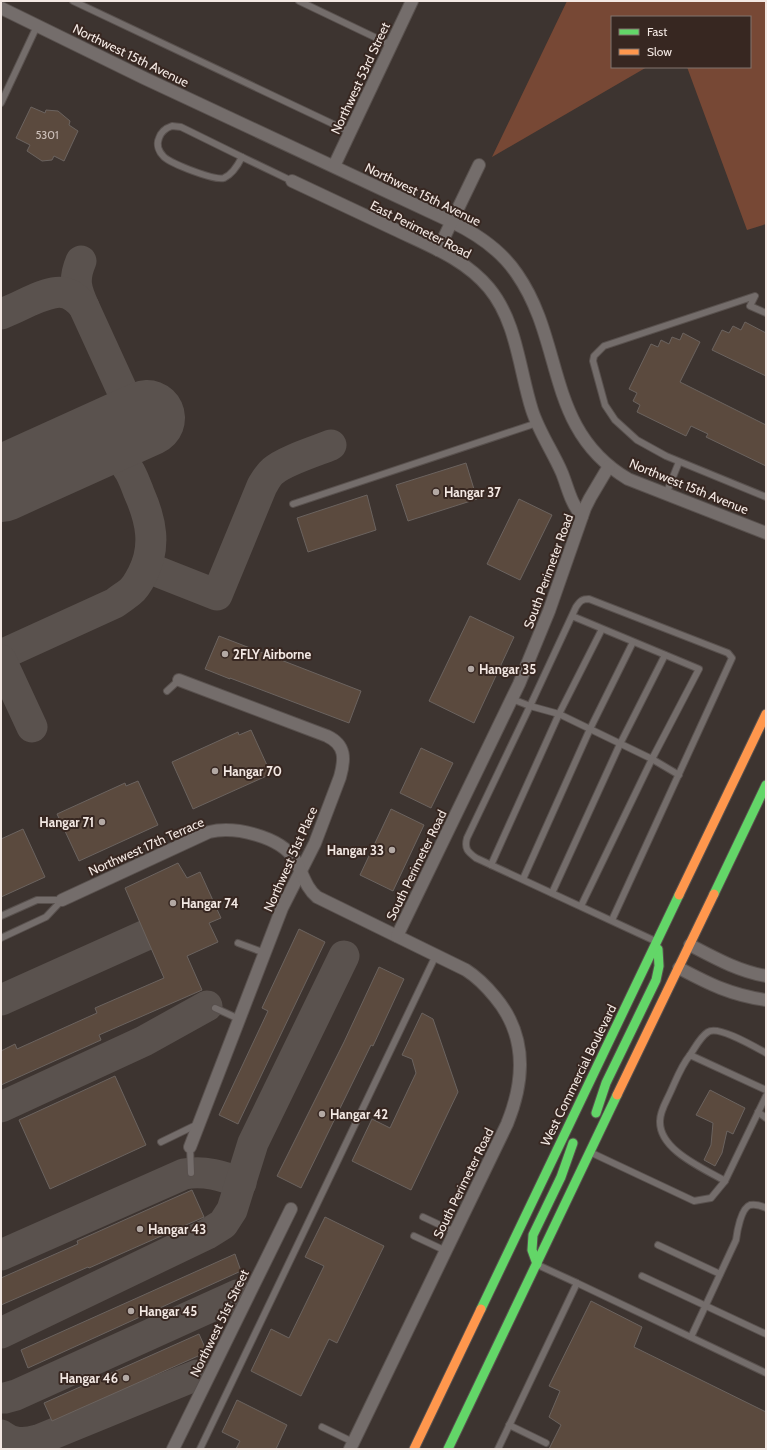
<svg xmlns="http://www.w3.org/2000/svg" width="767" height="1450" font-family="Cabin,sans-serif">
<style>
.green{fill:#774835}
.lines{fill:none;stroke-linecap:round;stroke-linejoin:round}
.taxiway{stroke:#5a524e;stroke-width:31}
.runway{stroke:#5a524e;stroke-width:76}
.building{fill:#5b4a3e;stroke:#6b635f}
.lane-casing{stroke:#59514e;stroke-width:8}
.street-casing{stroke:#59514e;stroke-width:14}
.fast-casing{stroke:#59514e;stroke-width:11}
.slow-casing{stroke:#59514e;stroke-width:11}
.lane{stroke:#746d6b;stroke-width:6}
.street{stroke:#746d6b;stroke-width:12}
.fast{stroke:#63d668;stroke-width:9}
.slow{stroke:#ff974d;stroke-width:9}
.poi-dot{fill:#b3a9a4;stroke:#372721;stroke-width:1.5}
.labels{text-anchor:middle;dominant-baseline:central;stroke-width:4;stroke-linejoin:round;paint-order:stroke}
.number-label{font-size:11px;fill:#cdc0ba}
.street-label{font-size:13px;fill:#f3e8e3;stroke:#372721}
.poi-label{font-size:13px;font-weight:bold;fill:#f3e8e3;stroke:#372721;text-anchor:start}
</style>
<rect width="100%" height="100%" fill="#3d3430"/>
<path class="green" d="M567 1H766V224L747 230 687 67H750V17H612V67H647L492 157Z"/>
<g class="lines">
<g class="taxiway">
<path d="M81 261C73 280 76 289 84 307"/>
<path d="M1 314C11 310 20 306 30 301 52 292 67 285 84 307L137 423"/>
<path d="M146 567 217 595 262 486C265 481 268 475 273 471 284 461 316 451 331 445"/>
<path d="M1 655 115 603C120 599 125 596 130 592 135 588 139 581 142 575 157 547 151 520 139 493 134 480 129 465 117 457 106 449 88 451 75 450"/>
<path d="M1 660 32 727"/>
<path d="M1 1000 146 935"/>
<path d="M1 1107 144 1041 207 1006"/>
<path d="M1 1255 184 1174C204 1170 223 1176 241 1183"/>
<path d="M1 1333 207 1234 223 1224 232 1210 253 1143 344 956"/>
<path d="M1 1398H5L16 1395 237 1295"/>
<path d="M1 1435C12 1444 24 1444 38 1440L197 1375"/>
</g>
<path class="runway" d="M1 484 147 418"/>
</g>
<g class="building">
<path d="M31 107 45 113 46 110 58 111 70 121 69 125 78 131 64 161 54 156 52 160 42 161 27 151 30 145 16 138Z"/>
<path d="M745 322 766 333V376L712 350 722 330 729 333 733 326 741 330Z"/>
<path d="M683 333 700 342 680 382 766 425V466L706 437 708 434 691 426 686 436 637 412 640 405 633 401 637 393 629 389 651 344 658 347 661 340 669 344 672 337 680 340Z"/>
<path d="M466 463 477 499 408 521 396 485Z"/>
<path d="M367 495 376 530 308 552 297 518Z"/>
<path d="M519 499 552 515 520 580 487 564Z"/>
<path d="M470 616 514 637 474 723 429 701Z"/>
<path d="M219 636 361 691 349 723 230 678V679L205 669Z"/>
<path d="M251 730 271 774 193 809 172 762 238 732 239 735Z"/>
<path d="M421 748 453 763 431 808 400 793Z"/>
<path d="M138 781 158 825 79 861 57 814 125 783 126 786Z"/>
<path d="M391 809 424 825 393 891 360 875Z"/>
<path d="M23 829 45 877 1 897V839Z"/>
<path d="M178 863 187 878 200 872 221 918 209 923 218 942 187 956 202 990 99 1035 101 1040 1 1085V1051L15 1044 17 1049 97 1013 95 1008 164 978 125 888Z"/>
<path d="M299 929 325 942 238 1124 219 1115 268 1011 262 1008Z"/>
<path d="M379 967 404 979 373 1046 371 1045 301 1188 277 1176 344 1042Z"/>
<path d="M422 1013 433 1019 458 1092 411 1190 352 1161 372 1119 390 1128 416 1073 412 1059 402 1055Z"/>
<path d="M115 1076 146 1145 50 1189 19 1120Z"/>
<path d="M710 1090 745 1108 733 1134 727 1131 722 1153 715 1166 704 1160 711 1145 713 1123 696 1115Z"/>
<path d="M192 1190 204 1217 89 1268 88 1267 1 1305V1278L78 1244 77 1241Z"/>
<path d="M325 1217 384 1246 337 1343 329 1339 301 1396 251 1371 271 1329 289 1338 324 1266 305 1257Z"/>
<path d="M235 1254 241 1271 28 1368 21 1350Z"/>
<path d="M591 1301 642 1327 634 1347 766 1412V1449H549L561 1425 549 1417 560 1391 549 1386Z"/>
<path d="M199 1334 207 1352 52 1421 44 1403Z"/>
<path d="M237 1400 287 1425 276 1449H236L240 1441 222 1432Z"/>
</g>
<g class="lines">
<defs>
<g id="lane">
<path d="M73 1 350 132"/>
<path d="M299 1 391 45"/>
<path d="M1 103 37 26"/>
<path d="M172 126 181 127 242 157C238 165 233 174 224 178 215 181 172 164 164 157 159 152 156 145 159 138 161 132 166 128 172 126Z"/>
<path d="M242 157 292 181"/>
<path d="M766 313 750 306 755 296 604 346 594 356 593 361 605 405 615 420 637 440 666 456 766 497"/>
<path d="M666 494 679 462"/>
<path d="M293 504 537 423"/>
<path d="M572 616 699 669 652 759 559 714 530 706 576 607C580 601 582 599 589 599L728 653 732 658 612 920"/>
<path d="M167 691 179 680"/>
<path d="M512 699 530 706 467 838C464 849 468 852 476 858L653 940"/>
<path d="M491 865 559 714 602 629"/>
<path d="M523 879 590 729 633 642"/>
<path d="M552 893 620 744 665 655"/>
<path d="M581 906 652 759 679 775"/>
<path d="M1 916 37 900H62L46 917 1 938"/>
<path d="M238 943 265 953"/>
<path d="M215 1008 239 1019"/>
<path d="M690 1055C695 1048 700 1037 708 1032 718 1025 755 1047 766 1053"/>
<path d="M758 1112 766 1118"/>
<path d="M161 1142 198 1124"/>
<path d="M190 1147 191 1173"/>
<path d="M594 1154 694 1201 711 1198 725 1181 766 1096"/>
<path d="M725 1181C703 1168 659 1150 660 1121 660 1111 666 1102 670 1093 676 1080 681 1066 690 1055L766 1090"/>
<path d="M423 1217 455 1232"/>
<path d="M414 1236 446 1251"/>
<path d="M658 1245 720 1274"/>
<path d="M642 1276 766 1334"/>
<path d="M577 1283 766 1373"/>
<path d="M691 1337 736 1240C737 1232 741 1208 750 1205 755 1204 762 1206 766 1208"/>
<path d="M509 1425 546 1443"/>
<path d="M322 1427 353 1442"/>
<path d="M200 1449 436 955"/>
<path d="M498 1449 577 1283 540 1266"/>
</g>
<g id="street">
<path d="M1 8 144 78 452 222C477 234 501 250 517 274 565 343 545 430 628 479L766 533"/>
<path d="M334 166 412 1"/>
<path d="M292 181C326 197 360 213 394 229 427 245 464 258 489 288 517 322 519 369 532 410 539 432 553 452 562 473 568 488 571 504 582 516"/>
<path d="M438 250 479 165"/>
<path d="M179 680 327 736C346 745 345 759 340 777L315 843 282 908 190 1147"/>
<path d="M62 900 209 832C234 826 280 836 295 860 303 873 305 887 317 897L466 970C477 977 486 986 495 997 527 1035 525 1080 507 1124L350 1449"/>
<path d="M397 936 519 684 549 611 585 508 590 498 609 466"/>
<path d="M690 945C715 958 738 971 766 976"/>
<path d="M679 968C709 984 731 995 766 1000"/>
<path d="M173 1449 291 1209"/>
</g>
<g id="fast">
<path d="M714 894 766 785"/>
<path d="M596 1113 606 1083 656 980 659 966 658 949"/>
<path d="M537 1264 532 1250 533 1235 561 1177 573 1143"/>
<path d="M481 1309 679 895"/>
<path d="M448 1449 617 1095"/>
</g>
<g id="slow">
<path d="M679 895 766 714"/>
<path d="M617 1095 714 894"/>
<path d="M414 1449 481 1309"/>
</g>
</defs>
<use href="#lane" class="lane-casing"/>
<use href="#street" class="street-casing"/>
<use href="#fast" class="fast-casing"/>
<use href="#slow" class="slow-casing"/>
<use href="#lane" class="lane"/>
<use href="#street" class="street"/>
<use href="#fast" class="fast"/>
<use href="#slow" class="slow"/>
</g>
<g class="poi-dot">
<circle cx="436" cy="492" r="4"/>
<circle cx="225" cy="654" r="4"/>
<circle cx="471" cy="669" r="4"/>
<circle cx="215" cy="771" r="4"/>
<circle cx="102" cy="822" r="4"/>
<circle cx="392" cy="850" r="4"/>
<circle cx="173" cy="903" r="4"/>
<circle cx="322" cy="1114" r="4"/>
<circle cx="140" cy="1229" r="4"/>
<circle cx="131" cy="1311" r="4"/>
<circle cx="126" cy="1378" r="4"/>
</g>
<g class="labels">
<g class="number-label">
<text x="47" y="135">5301</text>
</g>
<g class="street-label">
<text transform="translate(131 55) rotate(26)">Northwest 15th Avenue</text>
<text transform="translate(360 78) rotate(-65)">Northwest 53rd Street</text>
<text transform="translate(423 194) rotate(26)">Northwest 15th Avenue</text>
<text transform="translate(421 229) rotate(27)">East Perimeter Road</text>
<text transform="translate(689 486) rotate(22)">Northwest 15th Avenue</text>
<text transform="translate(548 571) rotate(-70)">South Perimeter Road</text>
<text transform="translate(146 846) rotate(-24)">Northwest 17th Terrace</text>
<text transform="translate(290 859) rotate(-66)">Northwest 51st Place</text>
<text transform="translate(416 865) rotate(-64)">South Perimeter Road</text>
<text transform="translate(578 1075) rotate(-64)">West Commercial Boulevard</text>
<text transform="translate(463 1183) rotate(-64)">South Perimeter Road</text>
<text transform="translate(219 1323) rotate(-64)">Northwest 51st Street</text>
</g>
<g class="poi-label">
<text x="444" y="492">Hangar 37</text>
<text x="233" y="654">2FLY Airborne</text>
<text x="479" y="669">Hangar 35</text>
<text x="223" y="771">Hangar 70</text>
<text x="94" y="822" text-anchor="end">Hangar 71</text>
<text x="384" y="850" text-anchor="end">Hangar 33</text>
<text x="181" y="903">Hangar 74</text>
<text x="330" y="1114">Hangar 42</text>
<text x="148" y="1229">Hangar 43</text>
<text x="139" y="1311">Hangar 45</text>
<text x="118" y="1378" text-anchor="end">Hangar 46</text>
</g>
</g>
<rect width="767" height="1450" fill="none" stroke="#f3e8e3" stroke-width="4"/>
<rect x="611" y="16" width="140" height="52" fill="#372721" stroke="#82746f"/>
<rect x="619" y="29" width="20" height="6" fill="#63d668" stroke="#82746f"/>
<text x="647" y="36" font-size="12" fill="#f3e8e3">Fast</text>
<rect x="619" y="49" width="20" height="6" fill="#ff974d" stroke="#82746f"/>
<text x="647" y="56" font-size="12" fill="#f3e8e3">Slow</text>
</svg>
